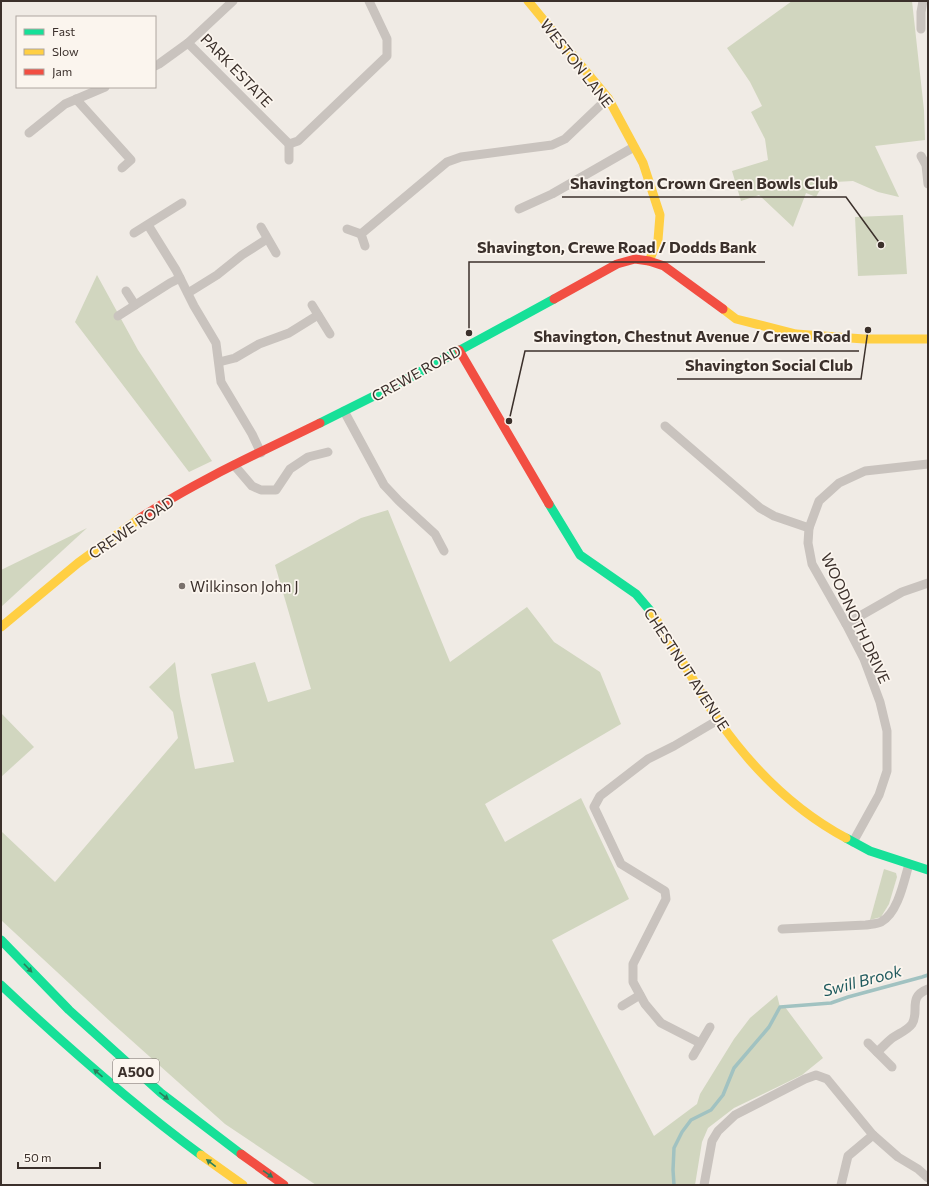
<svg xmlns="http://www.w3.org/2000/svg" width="929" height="1186" font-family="Commissioner,sans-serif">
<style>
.green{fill:#d1d6bf}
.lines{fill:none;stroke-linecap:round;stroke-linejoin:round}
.stream{stroke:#a1c2c1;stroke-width:3.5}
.street{stroke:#c9c3be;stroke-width:9}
.fast{stroke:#16e098;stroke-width:9}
.slow{stroke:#ffcf43;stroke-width:9}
.jam{stroke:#f24e42;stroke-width:9}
.oneway{fill:#2a7f5c}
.poi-dot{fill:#7a716c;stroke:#fbf5ee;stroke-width:1.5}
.labels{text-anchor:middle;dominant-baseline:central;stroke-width:3.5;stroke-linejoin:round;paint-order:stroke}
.shield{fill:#fbf5ee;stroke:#756b66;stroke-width:1}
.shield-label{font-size:14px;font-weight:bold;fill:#3b302b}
.street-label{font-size:15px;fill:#3b302b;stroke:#fbf5ee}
.poi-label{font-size:15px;fill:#3b302b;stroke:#fbf5ee;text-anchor:start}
.water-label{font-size:16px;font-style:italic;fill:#1f5a5e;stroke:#fbf5ee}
.leader{fill:none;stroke:#3b302b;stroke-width:1.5}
.callout-dot{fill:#3b302b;stroke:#fbf5ee;stroke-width:1.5}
.callout-label{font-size:16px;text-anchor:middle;font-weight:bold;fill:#3b302b;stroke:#fbf5ee;stroke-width:3.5;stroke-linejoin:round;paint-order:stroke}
</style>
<rect width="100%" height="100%" fill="#f0ebe5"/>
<g class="green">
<path d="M792 1H912L924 110 925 140 875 146 899 197 878 192 853 181 835 182 821 188 816 197 806 193 793 227 759 195 741 201 732 171 768 160 765 139 751 112 762 106 750 82 727 48Z"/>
<path d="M903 215 907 274 858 276 855 217Z"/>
<path d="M97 275 138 350 212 461 189 472 75 322Z"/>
<path d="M388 510 450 662 527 607 554 642 600 672 621 724 485 804 505 842 581 798 629 899 552 940 654 1136 697 1104 700 1094 734 1039 750 1018 777 995 780 1007H785L823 1058 802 1075 734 1108 708 1128 702 1142 695 1185H316L225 1124 112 1023 1 920V831L55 882 178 738 173 712 149 687 175 662 180 696 195 769 234 762 211 674 255 662 268 702 311 689 275 565 361 518Z"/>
<path d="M87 528 1 607V570Z"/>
<path d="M1 713 34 747 1 777Z"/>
<path d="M884 869 896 873 897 877 889 904 881 917 870 920Z"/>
</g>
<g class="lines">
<path class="stream" d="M674 1185 673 1170 674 1148 682 1132 691 1120 711 1110 723 1095 734 1068 769 1027 780 1007 831 1003 848 997 922 977 928 975"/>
<g class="street">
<path d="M233 1 188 43 289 144V160"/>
<path d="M921 29V12L923 1"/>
<path d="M155 66 159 64 188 43"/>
<path d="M76 99 131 160 122 168"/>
<path d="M29 133 65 104 105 87"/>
<path d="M289 144 298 141 387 56V39L369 1"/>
<path d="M921 156 926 165 928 184"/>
<path d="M519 209 552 194 634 147"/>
<path d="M148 225 176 270 194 306 216 343 221 382 252 434 261 453"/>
<path d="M261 227 276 253"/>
<path d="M347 229 361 234"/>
<path d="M134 233 182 203"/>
<path d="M365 246 361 234 447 162 461 157 552 145 565 139 608 98"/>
<path d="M126 291 135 305"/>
<path d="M188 293 217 275 242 255 267 239"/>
<path d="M312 305 330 334"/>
<path d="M118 316 170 283 180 278"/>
<path d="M219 362 235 358 259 344 289 333 318 315"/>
<path d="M344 411 384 485 399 501 435 534 444 551"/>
<path d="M665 426 760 508 774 516 809 528 808 543 812 564 846 624 864 659 880 702 887 731V771L879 795 853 842"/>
<path d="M234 465 252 486 261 490H276L290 469 308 457 328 452"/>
<path d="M809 528 819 501 839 483 865 471 928 464"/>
<path d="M846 624 902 592 928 583"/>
<path d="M782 929 866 925C871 924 877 924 881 922 898 913 904 881 909 864"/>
<path d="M622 1006 640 995"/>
<path d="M700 1043 661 1023 645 1004 633 982V964L666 899 665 891 621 864 594 807 600 796 648 759 674 746 718 720"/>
<path d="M868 1043 892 1067"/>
<path d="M877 1052C882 1048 886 1043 891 1039 897 1034 907 1031 912 1024 920 1011 907 997 928 989"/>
<path d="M693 1056 710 1027"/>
<path d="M704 1185 712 1141 718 1131 735 1115 805 1079 816 1075 827 1079 873 1135 898 1157 918 1169 928 1178"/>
<path d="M841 1185 848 1156 873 1135"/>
</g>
<g class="fast">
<path d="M320 423 394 386 554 299"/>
<path d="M549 504 580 555 636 594 653 614"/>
<path d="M846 838 870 851 928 870"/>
<path d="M1 940 69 1010 161 1093 241 1154"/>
<path d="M1 985C65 1045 130 1103 201 1155"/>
</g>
<g class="slow">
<path d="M528 1 608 98 643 163 660 215 658 240 649 261"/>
<path d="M723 309 736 319 796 334 864 339H928"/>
<path d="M653 614C667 637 682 661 696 684 703 696 710 709 719 721 752 768 794 810 846 838"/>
<path d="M1 627 78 563 140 518"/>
<path d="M201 1155 243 1185"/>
</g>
<g class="jam">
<path d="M554 299 617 264 635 259 649 261 664 266 723 309"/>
<path d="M459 350 549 504"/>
<path d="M140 518C196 481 259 453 320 423"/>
<path d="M241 1154 284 1185"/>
</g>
</g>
<defs><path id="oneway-solid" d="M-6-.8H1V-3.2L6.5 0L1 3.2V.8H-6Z"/></defs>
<g class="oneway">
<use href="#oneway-solid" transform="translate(28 968) rotate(46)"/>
<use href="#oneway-solid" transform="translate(98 1073) rotate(-139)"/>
<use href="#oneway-solid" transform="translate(164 1096) rotate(38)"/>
<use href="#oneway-solid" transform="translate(211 1163) rotate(-143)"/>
<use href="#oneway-solid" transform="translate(268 1174) rotate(35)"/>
</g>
<circle class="poi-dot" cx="182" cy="586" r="4"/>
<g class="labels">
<rect class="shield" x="113" y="1059" width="46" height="24" rx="3"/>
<g class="shield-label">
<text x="136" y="1071">A500</text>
</g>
<g class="street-label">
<text transform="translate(577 63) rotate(52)">WESTON LANE</text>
<text transform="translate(237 70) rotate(46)">PARK ESTATE</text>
<text transform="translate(416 373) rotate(-29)">CREWE ROAD</text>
<text transform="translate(131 527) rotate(-34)">CREWE ROAD</text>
<text transform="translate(856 618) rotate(65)">WOODNOTH DRIVE</text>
<text transform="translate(687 669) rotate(57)">CHESTNUT AVENUE</text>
</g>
<g class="poi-label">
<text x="190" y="586">Wilkinson John J</text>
</g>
<g class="water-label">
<text transform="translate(862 980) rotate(-15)">Swill Brook</text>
</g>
</g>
<path class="leader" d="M881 245L846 197H562M469 333L469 262H765M509 421L525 351H859M868 330L861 379H677"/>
<g class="callout-dot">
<circle cx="881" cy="245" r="4"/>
<circle cx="469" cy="333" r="4"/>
<circle cx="509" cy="421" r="4"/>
<circle cx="868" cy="330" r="4"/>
</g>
<g class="callout-label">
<text x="704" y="189">Shavington Crown Green Bowls Club</text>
<text x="617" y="253">Shavington, Crewe Road / Dodds Bank</text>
<text x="692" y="342">Shavington, Chestnut Avenue / Crewe Road</text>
<text x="769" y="371">Shavington Social Club</text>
</g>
<rect width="929" height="1186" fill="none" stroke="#3b302b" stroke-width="4"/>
<rect x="16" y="16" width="140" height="72" fill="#fbf5ee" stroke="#aea6a0"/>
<rect x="24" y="29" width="20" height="6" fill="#16e098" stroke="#aea6a0"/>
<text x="52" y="36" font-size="12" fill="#3b302b">Fast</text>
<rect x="24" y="49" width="20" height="6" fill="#ffcf43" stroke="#aea6a0"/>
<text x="52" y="56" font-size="12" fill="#3b302b">Slow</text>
<rect x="24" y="69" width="20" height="6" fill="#f24e42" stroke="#aea6a0"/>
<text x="52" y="76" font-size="12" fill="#3b302b">Jam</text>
<path d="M18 1162v6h82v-6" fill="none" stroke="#3b302b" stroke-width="2"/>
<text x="24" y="1162" font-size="12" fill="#3b302b" stroke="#fbf5ee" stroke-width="3" paint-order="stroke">50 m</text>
</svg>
